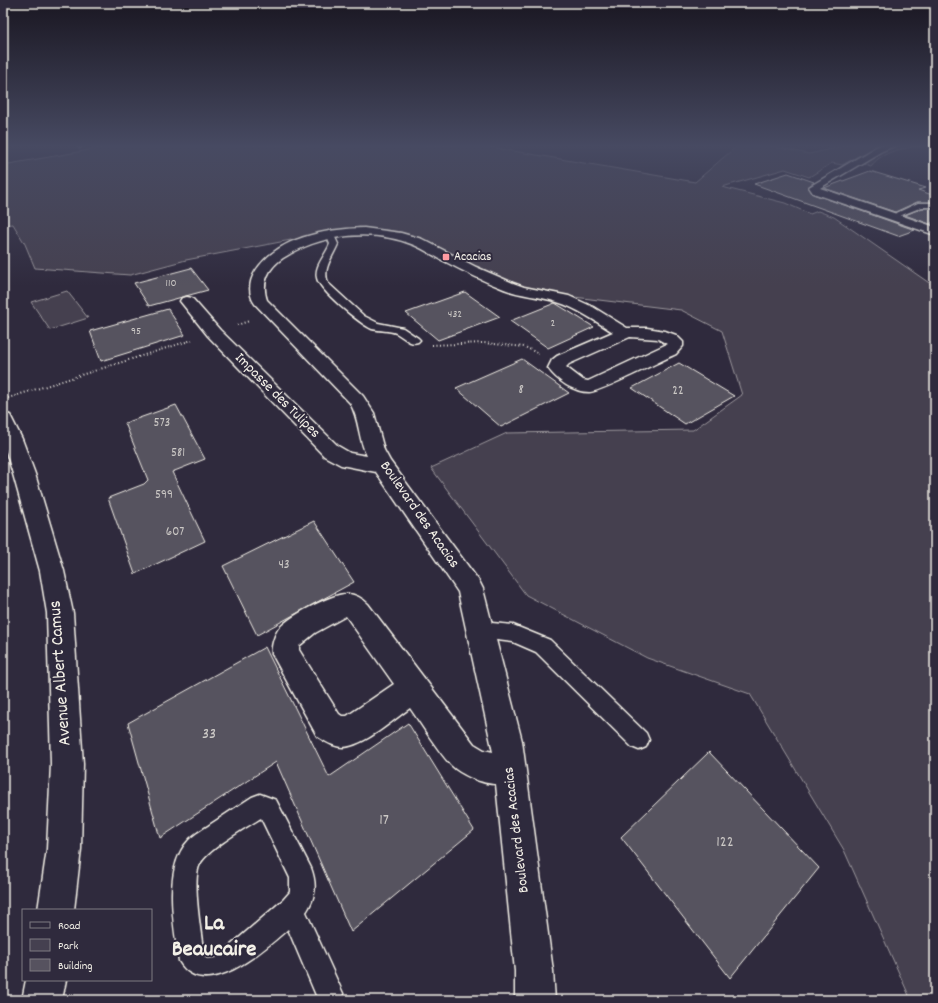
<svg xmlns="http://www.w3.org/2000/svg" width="938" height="1003" font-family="Dekko,sans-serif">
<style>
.green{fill:#454050;stroke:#9c989c}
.building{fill:#56525f;stroke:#f4f1e8}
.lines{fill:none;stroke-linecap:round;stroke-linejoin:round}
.service-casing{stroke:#f4f1e8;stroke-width:3}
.minor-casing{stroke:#f4f1e8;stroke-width:3}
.tertiary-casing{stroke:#f4f1e8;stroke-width:3}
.path{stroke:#f4f1e8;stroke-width:2;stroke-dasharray:1 2.5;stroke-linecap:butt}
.service{fill:#2f2a3d;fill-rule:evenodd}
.minor{fill:#2f2a3d;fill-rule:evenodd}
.tertiary{fill:#2f2a3d;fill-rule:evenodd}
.poi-dot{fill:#ff9aa2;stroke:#2f2a3d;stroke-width:1.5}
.labels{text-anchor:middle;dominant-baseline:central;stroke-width:4;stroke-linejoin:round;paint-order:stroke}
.far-number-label{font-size:11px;fill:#ccc9c6}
.far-poi-label{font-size:13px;fill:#f4f1e8;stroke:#2f2a3d;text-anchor:start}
.number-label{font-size:13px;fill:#ccc9c6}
.street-label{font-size:15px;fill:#f4f1e8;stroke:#2f2a3d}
.near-number-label{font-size:16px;fill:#ccc9c6}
.near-street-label{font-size:18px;fill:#f4f1e8;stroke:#2f2a3d}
.near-district-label{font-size:23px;font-weight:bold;fill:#f4f1e8;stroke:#2f2a3d}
</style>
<rect width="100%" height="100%" fill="#2f2a3d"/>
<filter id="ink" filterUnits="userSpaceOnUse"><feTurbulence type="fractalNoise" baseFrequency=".025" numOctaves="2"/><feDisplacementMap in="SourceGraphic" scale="8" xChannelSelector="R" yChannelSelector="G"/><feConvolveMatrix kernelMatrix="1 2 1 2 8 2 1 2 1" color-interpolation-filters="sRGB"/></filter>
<g filter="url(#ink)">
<g class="green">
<path d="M118 145H478L695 182 738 145H766L809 154 849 145H879L869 150 842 165 832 163 809 177 785 169 722 187 785 203 810 214 818 211 834 217 935 287V1000H911L844 850 750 694 647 658 526 595 431 468 507 433 693 430 742 395 722 331 681 310 533 292 468 271 431 243 400 232 359 227 186 260 130 275 35 268 25 244 13 224 3 225V165Z"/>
<path d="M904 145H933C912 147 885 148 871 166L863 163 883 151Z"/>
<path d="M67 291 88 318 50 330 31 302Z"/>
</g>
<g class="building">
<path d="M870 171 926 188 918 190 935 196V202H917L895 212 824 188Z"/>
<path d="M788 173 814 182 808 187 813 194 915 230 898 236 754 184Z"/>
<path d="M922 208H935V221L930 224 905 215Z"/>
<path d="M191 268 208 290 149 306 134 283Z"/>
<path d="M465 292 500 317 438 340 406 313Z"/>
<path d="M555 303 594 327 548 348 510 321Z"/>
<path d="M168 309 185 335 101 361 90 331Z"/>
<path d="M522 359 569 393 501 427 456 388Z"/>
<path d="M679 363 734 396 685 424 632 388Z"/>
<path d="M176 405 205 459 172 472 205 541 135 574 108 498 144 484 148 480 125 423Z"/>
<path d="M314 521 354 582 257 635 223 566Z"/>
<path d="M265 647 329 777 408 723 474 830 351 932 276 762 160 838 128 723Z"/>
<path d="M709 752 819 868 730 978 621 837Z"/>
</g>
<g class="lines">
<defs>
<g id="service">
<path d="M83 145 80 148 77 146V145Z"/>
<path d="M918 203H935V207H922L892 219 888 217Z"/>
<path d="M330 232 333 233 338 244C333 257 322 268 328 283L364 316 378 323 403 328 418 338 420 340 418 342C409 345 404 337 396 333 389 330 380 331 372 329 360 324 319 290 317 278 314 266 326 255 330 244L326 235Z"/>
<path d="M481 622 513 625 550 640 646 733 649 740 646 747 639 750 632 747 536 652 513 642 481 638 475 636 472 630 475 624Z"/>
<path d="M260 794 276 800 311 868C317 884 316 897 306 912L346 1000H318L288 929C262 952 204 1003 179 961 174 926 162 868 189 840 195 834 204 829 211 824 225 815 238 806 252 797ZM261 818 290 878V892L283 900 216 958 207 959 204 956C202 938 191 879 200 864 208 849 245 828 261 818Z"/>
</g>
<g id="minor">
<path d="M881 145H896L882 151 820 188 935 227V235L813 193 809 187 876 147Z"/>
<path d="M364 228 401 233 422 239 476 267 513 283 524 287 569 296 593 307 627 328H647L665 331 676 335 683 342V346L676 354C662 360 599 393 589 392 574 392 557 381 548 368L552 360 557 356 613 332C595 321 577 308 557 302 540 296 521 296 504 289 483 281 463 271 444 261 434 256 424 249 414 245 372 228 321 234 283 258 268 268 261 283 267 300L363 396 374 413 384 450 390 461 479 581 483 589 522 741 553 971 555 1000H515V971L496 784C483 784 461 775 451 765 437 750 422 725 410 708 393 720 364 746 343 747 334 747 324 741 317 736L272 654C271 646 274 637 278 630 286 618 331 594 346 594 354 593 363 599 368 604L474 744 484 750 493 752 458 592 376 472 341 465 324 456 208 336 180 301 182 298 187 297 192 298 220 330 338 446 350 453 367 456C358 439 360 420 350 403L255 304C248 294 249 282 255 272 277 237 326 229 364 228ZM630 337 658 339 667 344 588 381 583 380 566 367 569 364ZM346 616 394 684 347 716H342L339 714 299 650V646L315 633Z"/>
</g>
<g id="tertiary">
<path d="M3 413 10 415 22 439 35 474 64 571 73 613 83 764 81 849 74 910H38L47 849 51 764 47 613 40 571 13 474 3 442Z"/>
<path d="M26 980H66L62 1000H22Z"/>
</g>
</defs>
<use href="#service" class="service-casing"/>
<use href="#minor" class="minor-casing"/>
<use href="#tertiary" class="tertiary-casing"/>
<g class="path">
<path d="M237 325 249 321"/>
<path d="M432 345 484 343 525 347 539 354"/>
<path d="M8 398 192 340"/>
</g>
<use href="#service" class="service"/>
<use href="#minor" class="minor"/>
<use href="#tertiary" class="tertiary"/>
</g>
</g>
<linearGradient id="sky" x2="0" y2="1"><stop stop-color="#1a1722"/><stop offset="0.51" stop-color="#474a62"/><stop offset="1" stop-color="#474a62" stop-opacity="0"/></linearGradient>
<rect width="938" height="286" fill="url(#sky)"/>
<rect class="poi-dot" x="442" y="253" width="8" height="8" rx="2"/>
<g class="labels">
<g class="far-number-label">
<text x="171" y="284">110</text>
<text x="455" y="315">432</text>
<text x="553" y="324">2</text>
<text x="136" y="332">95</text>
</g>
<g class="far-poi-label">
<text x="454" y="257">Acacias</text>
</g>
<g class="number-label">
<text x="521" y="390">8</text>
<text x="678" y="391">22</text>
<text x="162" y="423">573</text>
<text x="178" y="453">581</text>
<text x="164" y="495">599</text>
<text x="175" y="532">607</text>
<text x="284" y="565">43</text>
</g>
<g class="street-label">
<text transform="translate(277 396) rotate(45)">Impasse des Tulipes</text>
<text transform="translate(419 515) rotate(55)">Boulevard des Acacias</text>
<text transform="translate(517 830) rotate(-97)">Boulevard des Acacias</text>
</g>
<g class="near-number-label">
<text x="209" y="734">33</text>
<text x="384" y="820">17</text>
<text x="725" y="842">122</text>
</g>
<g class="near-street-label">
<text transform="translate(61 673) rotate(-94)">Avenue Albert Camus</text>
</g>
<g class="near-district-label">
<text x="214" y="924">La<tspan x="214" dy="26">Beaucaire</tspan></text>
</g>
</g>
<rect width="938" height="1003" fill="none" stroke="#2f2a3d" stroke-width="16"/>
<rect x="8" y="8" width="922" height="987" fill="none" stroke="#f4f1e8" stroke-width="1.5" filter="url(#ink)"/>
<rect x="22" y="909" width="130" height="72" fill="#2f2a3d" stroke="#7e7a81"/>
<rect x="30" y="922" width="20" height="6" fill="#2f2a3d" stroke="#7e7a81"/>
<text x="58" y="929" font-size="12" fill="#f4f1e8">Road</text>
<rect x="30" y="939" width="20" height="12" fill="#454050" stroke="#7e7a81"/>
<text x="58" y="949" font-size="12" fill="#f4f1e8">Park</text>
<rect x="30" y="959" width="20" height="12" fill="#56525f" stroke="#7e7a81"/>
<text x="58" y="969" font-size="12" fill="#f4f1e8">Building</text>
</svg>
